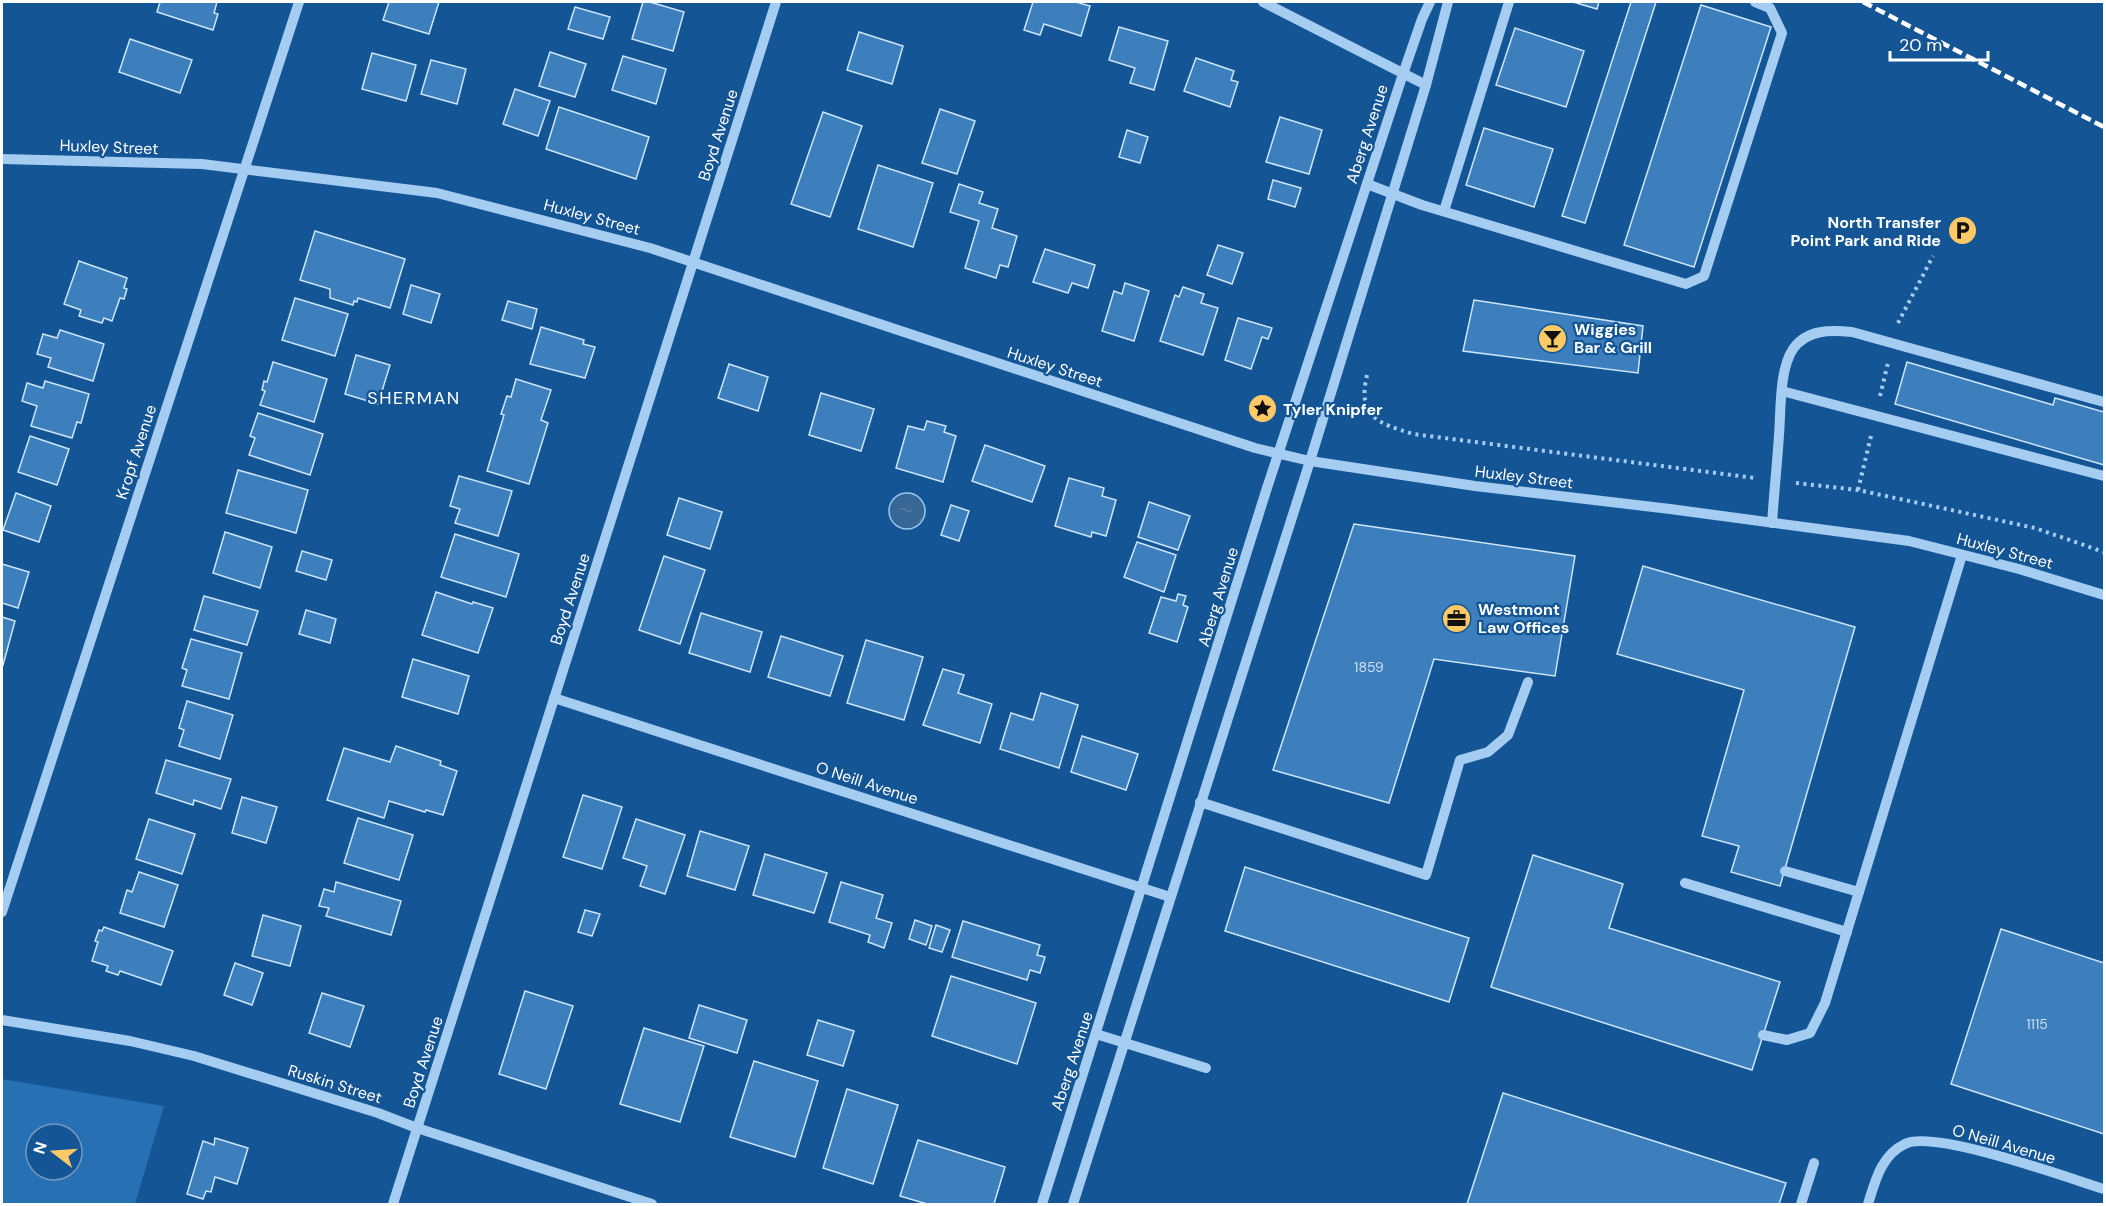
<svg xmlns="http://www.w3.org/2000/svg" width="2106" height="1206" font-family="'DM Sans',sans-serif">
<style>
.pitch{fill:#2770b4;fill-rule:evenodd}
.water{fill:url(#water-ripples);stroke:#97c9f5;stroke-width:1.5}
.building{fill:#3d7fbd;stroke:#cce5fc;stroke-width:1.5}
.lines{fill:none;stroke-linecap:round;stroke-linejoin:round}
.path{stroke:#a5cdf2;stroke-width:4;stroke-dasharray:3 4.5;stroke-linecap:butt}
.minor{stroke:#a5cdf2;stroke-width:10}
.rail{stroke:#fff;stroke-width:4.5;stroke-dasharray:10 4.5;stroke-linecap:butt}
.labels{text-anchor:middle;dominant-baseline:central;stroke-width:4.5;stroke-linejoin:round;paint-order:stroke}
.number-label{font-size:14px;fill:#cedfee}
.street-label{font-size:16px;fill:#fff;stroke:#145595}
.poi-label{font-size:16px;font-weight:bold;fill:#fff;stroke:#145595;text-anchor:start}
.neighbourhood-label{font-size:18px;letter-spacing:1.5px;fill:#fff;stroke:#145595}
</style>
<defs>
<pattern id="water-ripples" width="26" height="14" patternUnits="userSpaceOnUse" patternTransform="scale(1.5)"><rect width="26" height="14" fill="#386795"/><path d="M2 4q2-2 4 0t4 0M15 11q2-2 4 0t4 0" fill="none" stroke="#567ea5"/></pattern>
</defs>
<rect width="100%" height="100%" fill="#145595"/>
<path class="pitch" d="M2 1079 164 1106 135 1204H2ZM36 1134H72V1170H36Z"/>
<circle class="water" cx="907" cy="511" r="18"/>
<g class="building">
<path d="M160 2H217L214 13 218 14 213 30 157 12Z"/>
<path d="M389 2H439L429 34 383 20Z"/>
<path d="M643 2H650L684 12 673 51 632 39Z"/>
<path d="M1033 2H1076L1090 6 1081 36 1044 24 1040 35 1024 30Z"/>
<path d="M1573 2H1599L1597 9Z"/>
<path d="M1631 2H1656L1585 223 1562 216Z"/>
<path d="M1701 5 1771 27 1694 267 1624 245Z"/>
<path d="M575 7 610 17 603 39 568 29Z"/>
<path d="M1119 27 1168 41 1154 90 1130 83 1135 68 1109 60Z"/>
<path d="M1515 28 1584 51 1566 107 1496 85Z"/>
<path d="M859 32 903 46 892 84 847 70Z"/>
<path d="M130 39 192 60 180 93 119 72Z"/>
<path d="M550 52 586 64 575 97 539 86Z"/>
<path d="M372 53 416 65 406 101 362 89Z"/>
<path d="M623 56 666 69 656 104 612 90Z"/>
<path d="M1196 58 1234 71 1231 80 1238 82 1230 107 1184 91Z"/>
<path d="M431 60 466 69 457 104 421 94Z"/>
<path d="M515 89 550 101 538 136 503 124Z"/>
<path d="M559 107 649 137 636 179 546 149Z"/>
<path d="M940 109 975 121 957 174 922 163Z"/>
<path d="M823 112 862 126 830 217 791 204Z"/>
<path d="M1280 117 1322 130 1309 174 1266 162Z"/>
<path d="M1484 128 1553 149 1534 207 1466 185Z"/>
<path d="M1127 130 1148 137 1140 163 1119 157Z"/>
<path d="M878 165 933 183 913 247 858 229Z"/>
<path d="M1273 180 1301 188 1295 207 1268 199Z"/>
<path d="M959 184 983 192 979 203 998 209 992 228 1017 236 1008 267 1000 265 996 278 965 268 979 221 950 212Z"/>
<path d="M315 231 405 259 390 308 358 298 357 302 354 301 353 305 330 298V289L300 280Z"/>
<path d="M1218 245 1243 253 1232 284 1207 275Z"/>
<path d="M1045 249 1095 265 1088 288 1072 283 1068 293 1033 282Z"/>
<path d="M79 261 127 278 124 288 127 289 124 299 120 298 112 321 104 318 102 323 79 316 81 310 64 304Z"/>
<path d="M1125 283 1149 291 1134 341 1102 331 1114 291 1122 294Z"/>
<path d="M411 285 440 294 431 323 403 314Z"/>
<path d="M1183 287 1204 294 1201 303 1218 308 1203 355 1160 341 1175 295 1179 297Z"/>
<path d="M295 298 348 314 335 356 282 340Z"/>
<path d="M1474 300 1643 326 1638 373 1463 351Z"/>
<path d="M508 301 537 309 532 329 502 320Z"/>
<path d="M1238 318 1272 328 1268 339 1262 337 1251 369 1225 360Z"/>
<path d="M541 327 584 340 583 344 595 347 585 378 530 364Z"/>
<path d="M60 330 104 344 93 381 48 367 51 358 37 354 43 334 57 338Z"/>
<path d="M356 355 390 365 378 404 345 394Z"/>
<path d="M273 362 327 379 314 422 260 405 265 391 262 390 264 381 267 382Z"/>
<path d="M1907 362 2053 405 2055 398 2104 412V465L1895 404Z"/>
<path d="M729 364 768 377 758 411 718 398Z"/>
<path d="M516 379 551 390 541 420 548 423 529 484 487 471 504 415 501 414 507 396 511 397Z"/>
<path d="M45 381 89 394 81 423 77 422 72 438 31 426 37 406 22 401 27 383 43 388Z"/>
<path d="M821 393 874 409 861 451 809 435Z"/>
<path d="M258 413 323 434 310 475 249 455 255 438 250 436Z"/>
<path d="M927 421 946 426 944 432 956 436 943 482 896 468 908 426 924 430Z"/>
<path d="M30 436 69 449 57 485 18 472Z"/>
<path d="M985 445 1045 466 1032 502 972 481Z"/>
<path d="M238 470 308 490 296 533 226 513Z"/>
<path d="M459 476 512 491 498 536 455 523 460 509 450 506Z"/>
<path d="M1069 478 1104 488 1102 496 1116 500 1106 536 1092 532 1091 537 1055 526Z"/>
<path d="M16 493 51 506 39 542 3 530Z"/>
<path d="M679 498 722 512 710 549 667 535Z"/>
<path d="M1149 502 1190 516 1178 550 1138 537Z"/>
<path d="M951 505 969 511 959 541 941 535Z"/>
<path d="M1354 524 1575 556 1555 676 1434 659 1389 803 1273 770Z"/>
<path d="M225 532 272 547 260 588 213 573Z"/>
<path d="M455 534 519 554 506 597 441 577Z"/>
<path d="M1137 542 1176 555 1164 592 1124 577Z"/>
<path d="M302 551 332 560 326 580 296 571Z"/>
<path d="M664 556 705 570 680 644 639 630Z"/>
<path d="M2 564 29 572 18 608 2 603Z"/>
<path d="M1643 566 1855 627 1780 886 1731 872 1739 846 1702 836 1744 690 1617 654Z"/>
<path d="M436 592 472 604 473 602 493 608 478 653 422 635Z"/>
<path d="M1178 594 1186 596 1183 605 1188 607 1177 642 1149 633 1161 597 1176 601Z"/>
<path d="M204 596 258 611 247 645 194 630Z"/>
<path d="M306 610 336 619 330 643 299 634Z"/>
<path d="M701 613 762 632 750 672 689 653Z"/>
<path d="M2 617 15 621 3 665 2 664Z"/>
<path d="M781 636 843 656 830 696 768 677Z"/>
<path d="M191 639 242 653 229 699 182 686 187 670 182 668Z"/>
<path d="M866 640 923 657 904 720 847 703Z"/>
<path d="M413 659 469 676 458 714 402 697Z"/>
<path d="M943 669 964 675 958 693 992 704 980 743 923 725Z"/>
<path d="M1041 693 1078 705 1059 768 1000 749 1011 713 1033 720Z"/>
<path d="M187 701 233 715 220 759 179 746 184 730 179 728Z"/>
<path d="M1082 736 1138 754 1126 790 1071 772Z"/>
<path d="M396 746 441 761 440 765 457 771 443 815 426 810 425 812 389 801 384 818 327 800 344 748 390 762Z"/>
<path d="M166 760 231 779 221 809 194 800 193 805 156 793Z"/>
<path d="M583 795 622 807 602 869 563 857Z"/>
<path d="M242 797 277 807 266 843 232 833Z"/>
<path d="M358 818 413 835 399 880 344 863Z"/>
<path d="M149 819 195 834 182 874 136 859Z"/>
<path d="M636 819 685 835 665 894 640 886 647 866 623 858Z"/>
<path d="M700 831 749 846 735 890 687 876Z"/>
<path d="M765 854 827 873 814 913 753 895Z"/>
<path d="M1533 855 1623 884 1609 928 1780 982 1752 1070 1491 987Z"/>
<path d="M1245 867 1469 938 1449 1002 1225 931Z"/>
<path d="M139 872 178 885 164 927 120 913 127 890 132 892Z"/>
<path d="M336 882 401 901 391 935 326 916 329 908 319 906 324 889 334 892Z"/>
<path d="M841 882 883 895 876 918 892 923 884 948 868 942 870 935 829 922Z"/>
<path d="M585 910 600 914 592 936 578 932Z"/>
<path d="M263 915 301 926 290 966 252 956Z"/>
<path d="M915 920 932 926 926 945 909 939Z"/>
<path d="M963 921 1040 945 1037 955 1045 957 1040 973 1030 970 1027 980 952 957Z"/>
<path d="M936 925 950 930 942 952 929 948Z"/>
<path d="M104 927 173 951 161 985 120 971 118 975 106 971 108 966 92 961 98 942 95 941 99 930 102 931Z"/>
<path d="M2001 929 2104 963V1134L1951 1084Z"/>
<path d="M235 963 263 973 252 1005 224 995Z"/>
<path d="M951 976 1036 1003 1017 1064 932 1036Z"/>
<path d="M525 991 573 1006 546 1089 499 1074Z"/>
<path d="M322 993 364 1006 350 1047 309 1033Z"/>
<path d="M699 1005 747 1020 737 1053 689 1038Z"/>
<path d="M818 1020 854 1031 843 1066 807 1055Z"/>
<path d="M644 1028 704 1046 680 1122 620 1104Z"/>
<path d="M754 1061 818 1081 795 1157 730 1137Z"/>
<path d="M847 1089 898 1105 873 1184 823 1168Z"/>
<path d="M1503 1093 1786 1183 1779 1204H1467Z"/>
<path d="M215 1138 248 1148 237 1184 215 1177 211 1192 206 1191 203 1199 187 1194 203 1141 214 1145Z"/>
<path d="M918 1140 1005 1167 994 1204H927L900 1196Z"/>
</g>
<g class="lines">
<g class="path">
<path d="M1898 323 1933 256"/>
<path d="M1367 375C1357 417 1378 423 1413 434L1755 478"/>
<path d="M1880 396 1888 363"/>
<path d="M1796 483 1858 490 2035 528 2104 552"/>
<path d="M1858 490 1871 436"/>
</g>
<g class="minor">
<path d="M1263 2 1426 85"/>
<path d="M2 159 202 164 437 193 650 248 1255 448 1310 461 1475 486 1670 509 1909 541 2019 569 2104 595"/>
<path d="M1367 184 1422 205 1686 284 1704 276 1782 33 1770 8 1755 2"/>
<path d="M1444 211 1509 2"/>
<path d="M1782 391 2104 476"/>
<path d="M1772 523C1774 494 1777 465 1779 435 1781 411 1779 370 1793 349 1807 329 1831 330 1852 332L2104 402"/>
<path d="M554 698 1170 897"/>
<path d="M1200 802 1426 875 1460 760 1488 752 1508 735 1528 682"/>
<path d="M1785 871 1859 892"/>
<path d="M1685 883 1847 932"/>
<path d="M2 912 299 2"/>
<path d="M2 1020 130 1041 194 1056 378 1113 417 1128 652 1204"/>
<path d="M1096 1034 1206 1068"/>
<path d="M1763 1035 1787 1040 1810 1033 1825 1003 1962 555"/>
<path d="M393 1204 776 2"/>
<path d="M1042 1204 1266 491 1403 74 1422 19 1430 2"/>
<path d="M1073 1204 1310 461 1426 85 1448 2"/>
<path d="M1801 1204 1814 1163"/>
<path d="M1868 1204C1875 1182 1881 1155 1905 1144 1934 1129 2068 1178 2104 1189"/>
</g>
<path class="rail" d="M1863 2 2104 127"/>
</g>
<defs>
<symbol id="parking-disc" viewBox="-11 -11 22 22"><circle r="9.5" fill="#ffc966" stroke="#145595"/><path d="M-3.5-5.5H1a3.5 3.5 0 0 1 0 7H-1V5.5H-3.5ZM-1-3.4V-.6H.8a1.4 1.4 0 0 0 0-2.8Z" fill="#111"/></symbol>
<symbol id="bar-disc" viewBox="-11 -11 22 22"><circle r="9.5" fill="#ffc966" stroke="#145595"/><path d="M-6-5H6L.8 .8V4.5H3.5V6h-7V4.5H-.8V.8Z" fill="#111"/></symbol>
<symbol id="sight-disc" viewBox="-11 -11 22 22"><circle r="9.5" fill="#ffc966" stroke="#145595"/><path d="M0-6L1.8-2.2L6-1.7L2.9 1.2L3.7 5.4L0 3.3L-3.7 5.4L-2.9 1.2L-6-1.7L-1.8-2.2Z" fill="#111"/></symbol>
<symbol id="office-disc" viewBox="-11 -11 22 22"><circle r="9.5" fill="#ffc966" stroke="#145595"/><path d="M-6-3h4V-5.5h4V-3h4V5H-6ZM-1-4.5V-3h2v-1.5ZM-6 0V1H6V0Z" fill="#111"/></symbol>
</defs>
<g fill-rule="evenodd">
<use href="#parking-disc" x="1946" y="214" width="33" height="33"/>
<use href="#bar-disc" x="1536" y="322" width="33" height="33"/>
<use href="#sight-disc" x="1246" y="392" width="33" height="33"/>
<use href="#office-disc" x="1440" y="602" width="33" height="33"/>
</g>
<g class="labels">
<g class="number-label">
<text x="1369" y="667">1859</text>
<text x="2037" y="1024">1115</text>
</g>
<g class="street-label">
<text transform="translate(1367 134) rotate(-72)">Aberg Avenue</text>
<text transform="translate(718 135) rotate(-72)">Boyd Avenue</text>
<text transform="translate(109 147) rotate(2)">Huxley Street</text>
<text transform="translate(592 217) rotate(15)">Huxley Street</text>
<text transform="translate(1055 367) rotate(18)">Huxley Street</text>
<text transform="translate(136 452) rotate(-72)">Kropf Avenue</text>
<text transform="translate(1524 477) rotate(7)">Huxley Street</text>
<text transform="translate(2005 551) rotate(15)">Huxley Street</text>
<text transform="translate(1218 597) rotate(-73)">Aberg Avenue</text>
<text transform="translate(570 599) rotate(-72)">Boyd Avenue</text>
<text transform="translate(867 783) rotate(18)">O Neill Avenue</text>
<text transform="translate(1072 1061) rotate(-72)">Aberg Avenue</text>
<text transform="translate(423 1062) rotate(-72)">Boyd Avenue</text>
<text transform="translate(335 1084) rotate(17)">Ruskin Street</text>
<text transform="translate(2004 1144) rotate(16)">O Neill Avenue</text>
</g>
<g class="poi-label">
<text x="1941" y="222" text-anchor="end">North Transfer<tspan x="1941" dy="18">Point Park and Ride</tspan></text>
<text x="1574" y="329">Wiggies<tspan x="1574" dy="18">Bar &amp; Grill</tspan></text>
<text x="1283" y="409">Tyler Knipfer</text>
<text x="1478" y="609">Westmont<tspan x="1478" dy="18">Law Offices</tspan></text>
</g>
<g class="neighbourhood-label">
<text x="414" y="398">SHERMAN</text>
</g>
</g>
<rect width="2106" height="1206" fill="none" stroke="#ffffff" stroke-width="6"/>
<g transform="translate(54 1152) rotate(287)"><circle r="28" fill="#145595" stroke="#7299bf" stroke-width="1.5"/>
<path d="M0-4.5L10 22L0 15L-10 22Z" fill="#ffc966"/>
<text y="-9" font-size="16" font-weight="bold" text-anchor="middle" fill="#ffffff">N</text>
</g>
<path d="M1890 51v9h98v-9" fill="none" stroke="#ffffff" stroke-width="3"/>
<text x="1899" y="51" font-size="18" fill="#ffffff" stroke="#145595" stroke-width="4.5" paint-order="stroke">20 m</text>
</svg>
